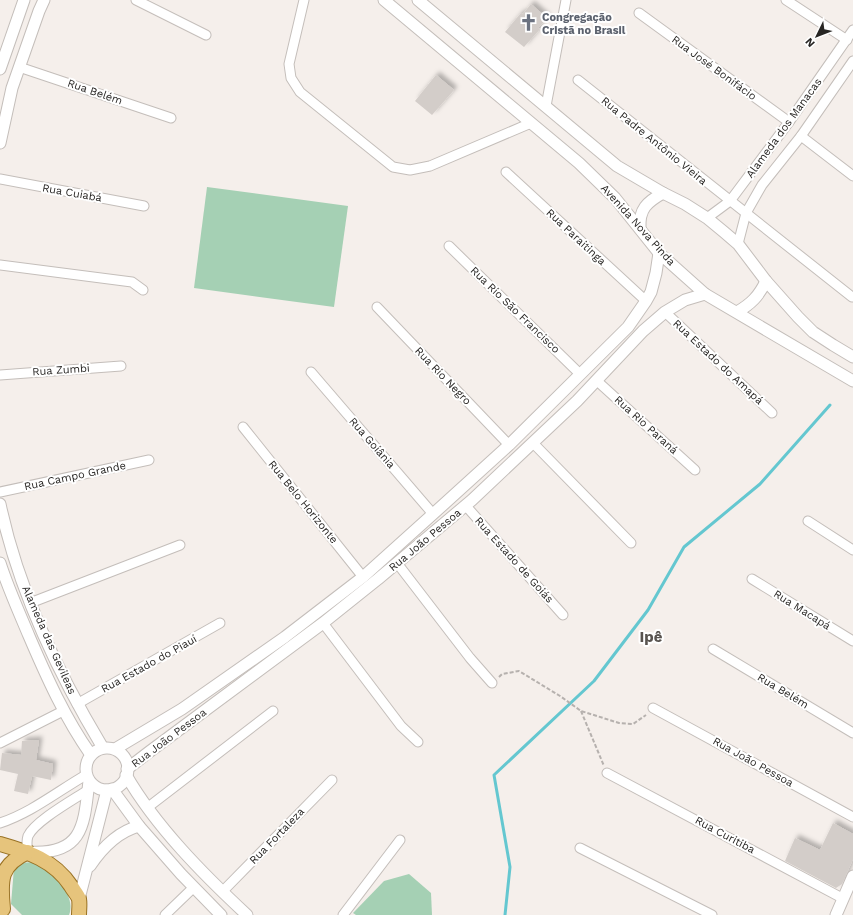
<svg xmlns="http://www.w3.org/2000/svg" width="853" height="915" font-family="'Work Sans',sans-serif">
<style>
.green{fill:#a5d0b4}
.lines{fill:none;stroke-linecap:round;stroke-linejoin:round}
.stream{stroke:#64c7d0;stroke-width:3}
.building{fill:#d3cdc9;filter:url(#shadow)}
.minor-casing{stroke:#c4beba;stroke-width:11}
.tertiary-casing{stroke:#c4beba;stroke-width:13}
.primary-casing{stroke:#997224;stroke-width:16}
.path{stroke:#b6b1ae;stroke-width:2;stroke-dasharray:4 2;stroke-linecap:butt}
.minor{stroke:#fff;stroke-width:9}
.tertiary{stroke:#fff;stroke-width:11}
.primary{stroke:#e6c47c;stroke-width:14}
.labels{text-anchor:middle;dominant-baseline:central;stroke-width:4;stroke-linejoin:round;paint-order:stroke}
.worship-label{font-size:11px;font-weight:bold;fill:#5b616d;stroke:#fff;text-anchor:start}
.street-label{font-size:11px;fill:#272523;stroke:#fff}
.district-label{font-size:15px;font-weight:bold;fill:#58534f;stroke:#fff}
</style>
<defs>
<filter id="shadow"><feDropShadow dx="3.5" dy="-3.5" stdDeviation="2" flood-color="#0004"/></filter>
</defs>
<rect width="100%" height="100%" fill="#f5efeb"/>
<g class="green">
<path d="M207 187 348 206 334 307 194 288Z"/>
<path d="M33 862C39 865 47 869 52 873 62 884 75 900 69 915H22L11 904 14 868 21 863Z"/>
<path d="M409 874 431 893 432 915H356L353 913 384 881Z"/>
</g>
<g class="lines">
<path class="stream" d="M505 915 510 867 494 775 594 681 648 610 684 547 760 484 830 405"/>
</g>
<g class="building">
<path d="M531 4 547 18 538 28 540 29 524 47 505 32 521 13 523 14Z"/>
<path d="M436 75 454 90 432 115 415 101Z"/>
<path d="M39 740 36 760 53 764 51 780 32 776 28 794 14 791 18 774 0 770 2 753 21 755 22 741Z"/>
<path d="M833 823 853 834V859L842 884 836 888 785 861 795 838 820 850Z"/>
</g>
<g class="lines">
<defs>
<g id="minor">
<path d="M136 0 206 35"/>
<path d="M304 0 289 64 291 78 300 92 393 167 410 170 430 166 531 123"/>
<path d="M786 0 847 40"/>
<path d="M639 13 789 122"/>
<path d="M19 67 171 118"/>
<path d="M578 80 852 297"/>
<path d="M546 106 566 0"/>
<path d="M801 136 853 176"/>
<path d="M506 172 646 301"/>
<path d="M0 179 144 206"/>
<path d="M707 218 730 201 789 122 853 30"/>
<path d="M738 244 746 213 762 185 801 136 853 61"/>
<path d="M449 246 580 374"/>
<path d="M0 265 132 282 143 290"/>
<path d="M377 307 509 445"/>
<path d="M665 312 772 413"/>
<path d="M311 372 433 514"/>
<path d="M0 375 121 366"/>
<path d="M596 380 695 470"/>
<path d="M243 427 363 577"/>
<path d="M533 443 631 543"/>
<path d="M0 492 149 460"/>
<path d="M466 506 563 615"/>
<path d="M808 521 853 550"/>
<path d="M397 563 470 658 492 683"/>
<path d="M752 579 853 641"/>
<path d="M30 603 180 545"/>
<path d="M323 623 401 726 418 742"/>
<path d="M713 649 853 733"/>
<path d="M77 704 220 623"/>
<path d="M653 708 853 817"/>
<path d="M0 743 63 711"/>
<path d="M607 773 842 898"/>
<path d="M147 808 273 711"/>
<path d="M0 823C31 813 58 791 86 775"/>
<path d="M580 848 712 915"/>
<path d="M28 852C27 847 26 842 28 836 35 821 73 800 88 790"/>
<path d="M222 892 332 780"/>
<path d="M165 915 193 888"/>
<path d="M343 915 400 840"/>
</g>
<g id="tertiary">
<path d="M384 0 579 163 615 198 659 253 705 294 853 381"/>
<path d="M418 0 617 166 663 193 685 204 707 218 724 232 738 244 766 281 798 317 813 332 833 345 853 357"/>
<path d="M0 69 24 0"/>
<path d="M0 143 12 88 39 11 44 0"/>
<path d="M640 228C639 209 647 202 663 193"/>
<path d="M737 312C751 304 759 296 766 281"/>
<path d="M0 504C18 589 59 675 103 748"/>
<path d="M0 563C8 588 19 612 29 636 47 678 65 718 91 755"/>
<circle cx="107" cy="769" r="21"/>
<path d="M115 749 182 709 285 637 363 577 433 514 509 445 628 327 646 301 651 292 656 273 659 253"/>
<path d="M127 769 149 752 323 623 378 579 472 500 577 401 643 331 665 312 685 300 705 294"/>
<path d="M126 775C156 827 204 875 247 915"/>
<path d="M112 789 139 826 181 874 221 915"/>
<path d="M30 852C84 855 84 824 89 781"/>
<path d="M90 866C102 848 117 832 139 826"/>
<path d="M79 899 107 790"/>
<path d="M836 915 853 876"/>
</g>
<g id="primary">
<path d="M0 844C28 852 54 860 71 886 73 890 78 895 79 899 80 904 79 910 79 915"/>
<path d="M3 909C0 879 0 865 28 852"/>
</g>
</defs>
<use href="#minor" class="minor-casing"/>
<use href="#tertiary" class="tertiary-casing"/>
<use href="#primary" class="primary-casing"/>
<g class="path">
<path d="M499 677 502 674 519 671 560 696 581 711 619 723 633 724 646 715"/>
<path d="M581 711 604 766"/>
</g>
<use href="#minor" class="minor"/>
<use href="#tertiary" class="tertiary"/>
<use href="#primary" class="primary"/>
</g>
<defs>
<symbol id="church-bare" viewBox="-9 -9 18 18"><path d="M-1.2-6h2.4v3.5h3.3v2.4h-3.3V6h-2.4V-.1h-3.3v-2.4h3.3Z" fill="#6b7280" stroke="#fff" stroke-width="2.5" paint-order="stroke"/></symbol>
</defs>
<g fill-rule="evenodd">
<use href="#church-bare" x="516" y="10" width="25" height="25"/>
</g>
<g class="labels">
<g class="worship-label">
<text x="542" y="17">Congregação<tspan x="542" dy="13">Cristã no Brasil</tspan></text>
</g>
<g class="street-label">
<text transform="translate(714 68) rotate(36)">Rua José Bonifácio</text>
<text transform="translate(95 92) rotate(19)">Rua Belém</text>
<text transform="translate(784 128) rotate(-54)">Alameda dos Manacas</text>
<text transform="translate(654 141) rotate(39)">Rua Padre Antônio Vieira</text>
<text transform="translate(72 193) rotate(10)">Rua Cuiabá</text>
<text transform="translate(638 225) rotate(48)">Avenida Nova Pinda</text>
<text transform="translate(576 237) rotate(43)">Rua Paraitinga</text>
<text transform="translate(515 310) rotate(44)">Rua Rio São Francisco</text>
<text transform="translate(718 362) rotate(43)">Rua Estado do Amapá</text>
<text transform="translate(61 370) rotate(-4)">Rua Zumbi</text>
<text transform="translate(443 376) rotate(46)">Rua Rio Negro</text>
<text transform="translate(646 425) rotate(42)">Rua Rio Paraná</text>
<text transform="translate(372 443) rotate(49)">Rua Goiânia</text>
<text transform="translate(75 476) rotate(-12)">Rua Campo Grande</text>
<text transform="translate(303 502) rotate(51)">Rua Belo Horizonte</text>
<text transform="translate(425 540) rotate(-40)">Rua João Pessoa</text>
<text transform="translate(514 560) rotate(48)">Rua Estado de Goiás</text>
<text transform="translate(802 610) rotate(32)">Rua Macapá</text>
<text transform="translate(49 640) rotate(66)">Alameda das Gevileas</text>
<text transform="translate(149 664) rotate(-29)">Rua Estado do Piauí</text>
<text transform="translate(783 691) rotate(31)">Rua Belém</text>
<text transform="translate(169 738) rotate(-37)">Rua João Pessoa</text>
<text transform="translate(753 762) rotate(29)">Rua João Pessoa</text>
<text transform="translate(725 835) rotate(28)">Rua Curitiba</text>
<text transform="translate(277 836) rotate(-46)">Rua Fortaleza</text>
</g>
<g class="district-label">
<text x="651" y="637">Ipê</text>
</g>
</g>
<g transform="translate(817 36) rotate(227)" stroke="#ffffff" stroke-width="3" paint-order="stroke">
<path d="M0-3L7 15L0 10L-7 15Z" fill="#272523"/>
<text y="-6" font-size="11" font-weight="bold" text-anchor="middle" fill="#272523">N</text>
</g>
</svg>
